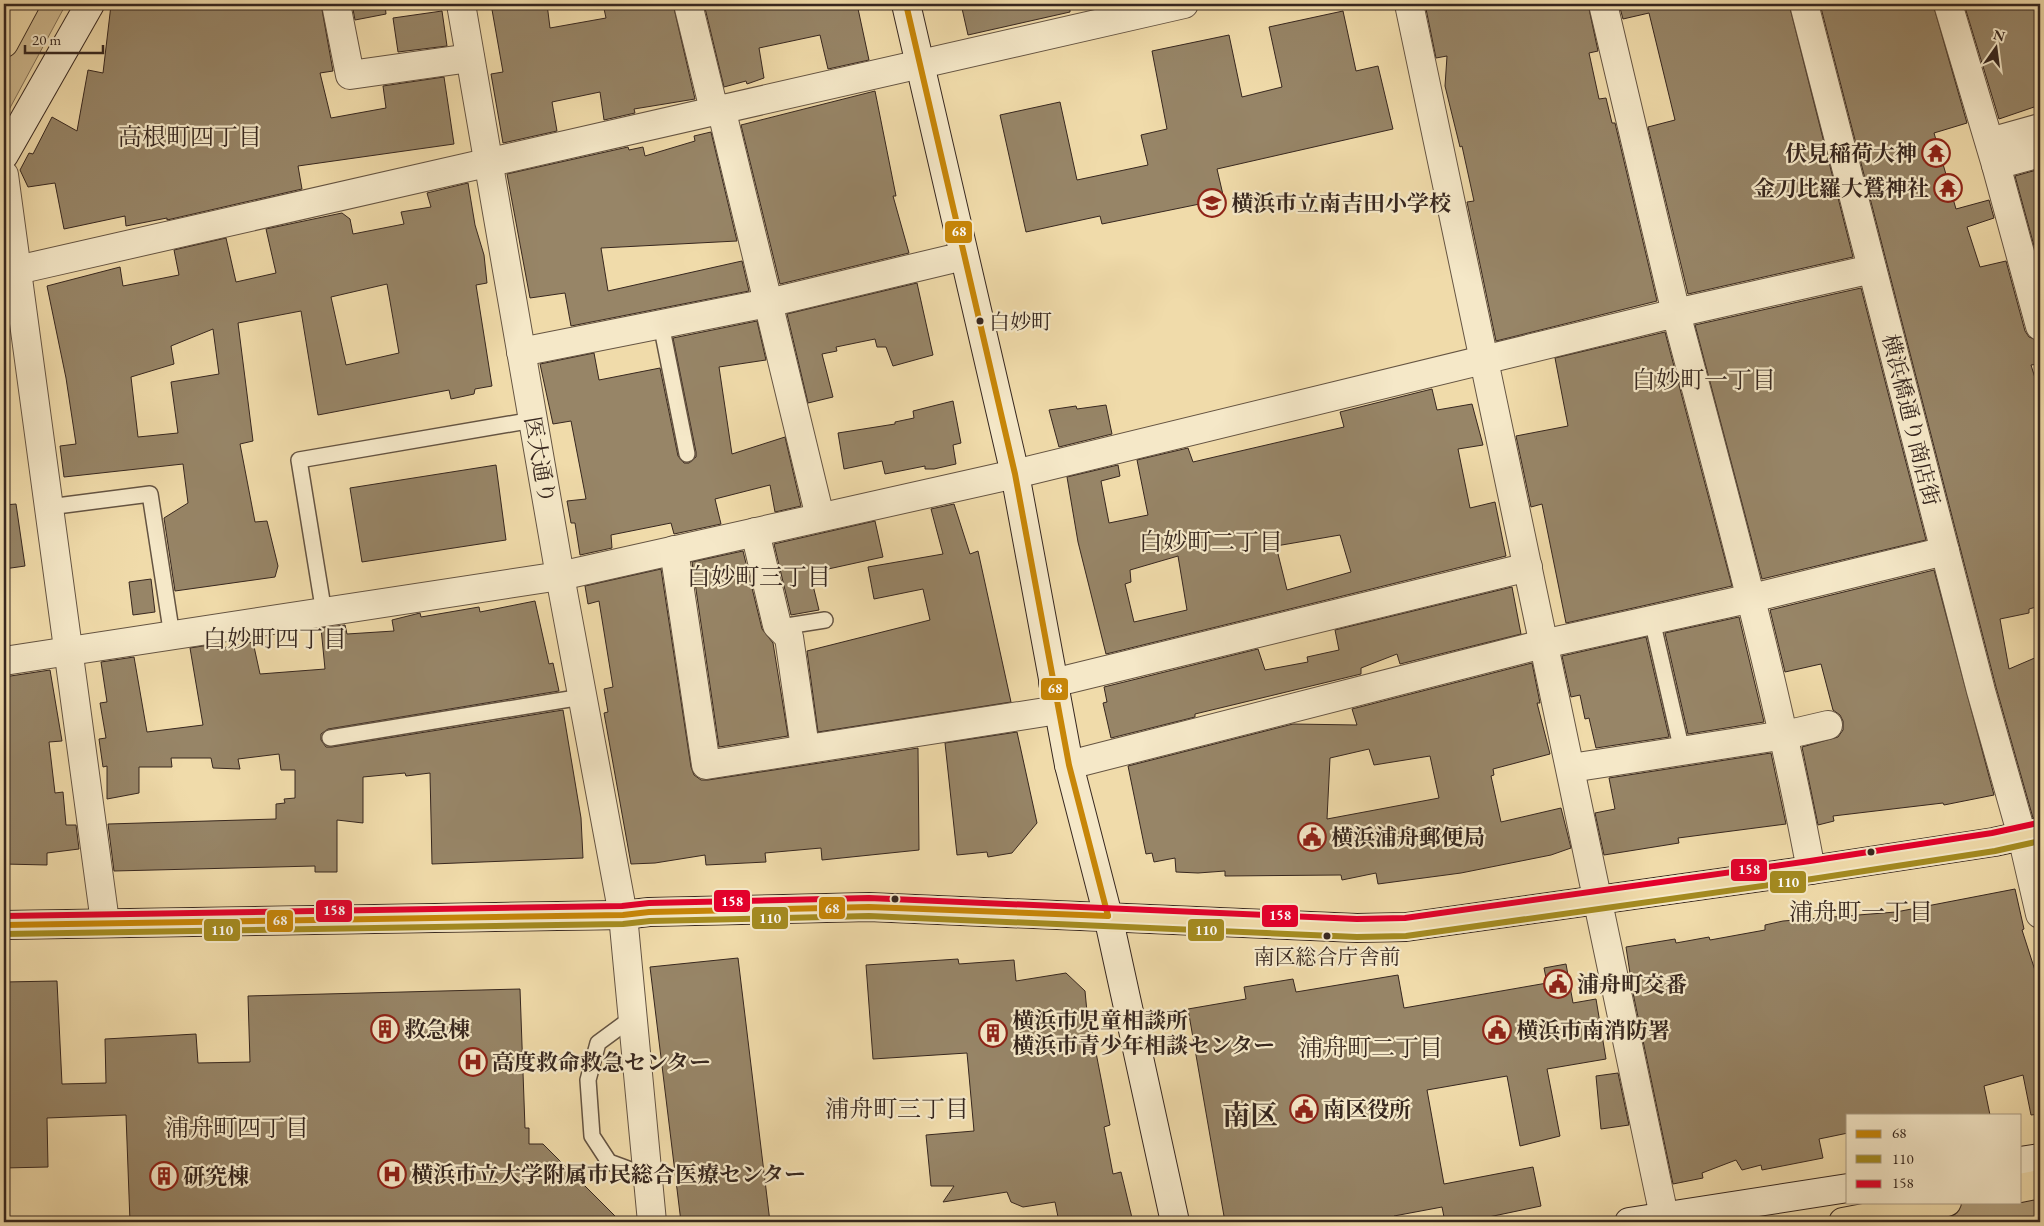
<svg xmlns="http://www.w3.org/2000/svg" width="2044" height="1226" font-family="'EB Garamond','Noto Serif JP',serif">
<style>
.green{fill:#d1bc92;stroke:#847258}
.water{fill:#b19e7b;stroke:#806e56}
.building{fill:#978567;stroke:#37271f;fill-rule:evenodd}
.lines{fill:none;stroke-linecap:round;stroke-linejoin:round}
.lane-casing{stroke:#655442;stroke-width:18}
.street-casing{stroke:#655442;stroke-width:30}
.secondary-casing{stroke:#37271f;stroke-width:30}
.primary-casing{stroke:#37271f;stroke-width:30}
.highway-casing{stroke:#37271f;stroke-width:30}
.lane{stroke:#f5e8c8;stroke-width:15}
.street{stroke:#f5e8c8;stroke-width:28}
.secondary{stroke:#f5e8c8;stroke-width:28}
.primary{stroke:#f0dbaa;stroke-width:28}
.highway{stroke:#f0dbaa;stroke-width:28}
.bus-1-casing{stroke:#f5e8c8;stroke-width:10}
.bus-2-casing{stroke:#f5e8c8;stroke-width:10}
.bus-3-casing{stroke:#f5e8c8;stroke-width:10}
.bus-1{stroke:#c78608;stroke-width:6}
.bus-2{stroke:#a48b20;stroke-width:6}
.bus-3{stroke:#e4002b;stroke-width:6}
.bus-dot{fill:#37271f;stroke:#f5e8c8;stroke-width:2}
.labels{text-anchor:middle;dominant-baseline:central;stroke-width:4.5;stroke-linejoin:round;paint-order:stroke}
.bus-label{font-size:21px;fill:#37271f;stroke:#f5e8c8;text-anchor:start}
.poi-label{font-size:22px;font-weight:bold;fill:#37271f;stroke:#f5e8c8;text-anchor:start}
.street-label{font-size:22px;fill:#37271f;stroke:#f5e8c8}
.neighbourhood-label{font-size:24px;fill:#37271f;stroke:#f5e8c8}
.district-label{font-size:28px;font-weight:bold;fill:#37271f;stroke:#f5e8c8}
.line-badge{stroke:#f5e8c8;stroke-width:2}
.badge-label{font-size:14px;text-anchor:middle;font-weight:bold;fill:#fff}
</style>
<rect width="100%" height="100%" fill="#f0dbaa"/>
<filter id="stains"><feTurbulence type="fractalNoise" baseFrequency=".004" numOctaves="4"/><feColorMatrix values="0 0 0 0 .2 0 0 0 0 .09 0 0 0 0 .02 0 0 0 .5 -.17"/></filter>
<radialGradient id="worn" r=".72"><stop offset=".6" stop-color="#630" stop-opacity="0"/><stop offset="1" stop-color="#630" stop-opacity=".3"/></radialGradient>
<path class="green" d="M4 4H66L4 119Z"/>
<path class="water" d="M2040 1187V1222H1854L1959 1202H2020V1190Z"/>
<g class="building">
<path d="M120 4H321L333 71 320 73 331 118 386 108 383 86 444 77 454 144 298 166 302 189 167 220V218L126 226 125 216 64 229 55 183 28 187 20 170 29 153 33 154 52 117 77 131 88 70 103 73 111 5Z"/>
<path d="M352 4H385L386 14 355 20Z"/>
<path d="M491 4H547L550 28 606 18 603 4H673L695 99 634 109 635 113 604 120 600 92 552 102 557 131 503 143 491 74 503 72Z"/>
<path d="M704 4H857L869 60 828 69 820 35 759 48 764 78 747 84 746 81 724 87Z"/>
<path d="M961 4H1070V12L968 35Z"/>
<path d="M1425 4H1588L1598 51 1589 53 1599 99 1606 98 1612 123H1615L1657 301 1496 341 1467 202 1474 201 1462 146 1460 147 1445 86 1447 56 1436 58Z"/>
<path d="M1619 4H1696L1697 9 1720 4H1789L1853 257 1688 294 1648 127 1675 120 1649 13 1623 19Z"/>
<path d="M1820 4H1933L1967 123 1934 133 1956 209 1989 200 1994 218 1967 227 1980 267 2006 261 2025 331 2029 337 2040 341V364L2031 365 2040 394V606L2029 609V613L2000 619 2009 669 2037 657 2040 687V817L2033 818 1996 687Z"/>
<path d="M1964 4H2040V105L1999 119Z"/>
<path d="M442 11 447 46 398 52 393 18Z"/>
<path d="M1343 11 1356 71 1378 66 1393 129 1217 169 1224 199 1102 224 1100 216 1026 232 1000 115 1060 102 1077 180 1148 165 1141 135 1167 129 1152 51 1229 35 1242 97 1282 87 1269 27Z"/>
<path d="M875 91 896 196H893L909 253 780 284 741 125Z"/>
<path d="M711 132 737 241 601 248 608 291 742 261 749 291 571 326 565 293 530 298 507 174 628 147 629 150 643 147 645 156 695 141 694 136Z"/>
<path d="M2040 169V268L2015 176Z"/>
<path d="M468 183 475 225 484 255 487 283 476 285 492 386 475 389 474 394 451 399 449 390 318 415 301 311 238 323 253 441 240 444 255 522 267 521 278 566 275 577 175 591 164 518 188 503 183 464 64 477 60 446 76 444 66 378 47 286 120 267 123 286 179 275 174 250 226 238 236 282 276 273 266 229 342 213 350 219 353 234 404 224 401 212 431 207 427 193ZM387 284 399 353 346 365 331 297ZM213 329 219 374 171 382 178 433 138 437 131 377 174 364 171 346Z"/>
<path d="M917 283 933 355 893 366 886 347H877L875 339 836 347 837 351 822 354 833 397 808 403 787 314Z"/>
<path d="M1861 288 1926 540 1762 579 1695 325Z"/>
<path d="M757 321 766 360 719 367 732 454 785 437 801 506 775 512 770 485 715 499 721 524 674 534 671 523 611 535 612 548 580 555 575 523H571L567 501 586 499 571 421 553 424 540 364 594 353 599 380 660 368 678 456 684 463H689L696 457V452L673 338Z"/>
<path d="M1665 332 1732 586 1566 623 1542 504 1531 507 1516 436 1568 426 1555 358Z"/>
<path d="M1432 389 1437 410 1472 404 1483 445 1458 449 1470 508 1495 502 1506 556 1106 654 1078 542 1067 477 1118 465 1120 476 1101 481 1109 523 1148 515 1137 460 1188 448 1193 462 1344 427 1340 412ZM1340 535 1351 572 1287 590 1276 546ZM1178 556 1187 610 1134 622 1125 584 1131 582 1130 570Z"/>
<path d="M953 401 961 443 953 445 956 464 934 469H925V466L885 474 882 461 844 469 838 433 895 424V422L914 418 913 411Z"/>
<path d="M1106 405 1112 434 1059 447 1049 410 1076 406 1077 409Z"/>
<path d="M496 465 506 540 362 562 350 488Z"/>
<path d="M16 504 25 566 4 569V505Z"/>
<path d="M954 504 970 554 978 551 1011 702 818 732 807 651 930 620 923 589 874 599 868 567 943 554 931 509Z"/>
<path d="M875 521 883 557 810 573 819 610 791 615 774 544Z"/>
<path d="M743 551 762 629 773 643 788 736 719 747 692 562Z"/>
<path d="M661 569 691 767 694 775 701 780H708L918 748 919 850 822 860 821 848 765 853 766 862 706 865 705 855 655 863 631 864 604 713 608 712 604 689 613 687 599 601 588 604 585 586Z"/>
<path d="M1934 570 1994 795 1944 805 1943 803 1833 816 1834 821 1818 825 1802 747 1838 737 1843 730V721L1840 715 1833 710 1821 664 1785 672 1770 610Z"/>
<path d="M151 579 155 612 133 615 129 582Z"/>
<path d="M1512 587 1521 634 1400 664 1397 654 1361 668V674L1195 714V717L1111 738 1103 703 1107 702 1104 687 1258 649 1265 670 1308 662 1307 657 1339 650 1335 630Z"/>
<path d="M535 601 549 664 553 663 559 691 328 729 321 734V740L326 747H332L563 710 581 818 583 858 432 864 430 773 406 776 405 773 363 777V823L337 820V872H315V866L114 871 108 824 276 819V804L285 803 284 799 295 798V770H281L279 754 238 759 240 769 213 768 211 758H171L172 767H139V793L107 799V766L103 767 99 739 106 738 100 703 107 702 101 662 134 657 147 732 203 725 190 648 216 644 217 649 253 642 260 674 325 669 321 628 345 625 347 634 394 631 392 620 420 613 421 617 479 607 480 612Z"/>
<path d="M1739 617 1764 722 1688 734 1665 633Z"/>
<path d="M1646 637 1669 737 1596 748 1589 718 1585 719 1580 695 1571 697 1562 656Z"/>
<path d="M1532 663 1540 703H1537L1550 754 1493 769 1494 775 1491 776 1501 822 1561 808 1571 848 1551 855 1461 873 1378 884 1376 873 1342 880 1341 875 1225 876V871L1198 873 1176 872 1175 858 1154 862 1152 853 1146 854 1128 766 1293 724 1357 725 1352 709ZM1369 749 1374 765 1430 756 1439 798 1327 819 1330 758Z"/>
<path d="M50 670 62 741 49 742 55 793 63 792 66 825H76L79 849 47 853V865L4 864V677Z"/>
<path d="M1017 732 1037 823 1012 853 988 857 987 852 957 855 945 743Z"/>
<path d="M1771 753 1786 824 1678 838 1679 843 1604 855 1595 813 1615 809 1609 778Z"/>
<path d="M2015 889 2024 929 2022 930 2040 986V1114L2031 1115 2023 1075 1984 1086 1990 1115H1848V1133L1819 1139 1823 1158 1762 1170 1761 1165 1742 1170 1736 1160 1702 1173 1703 1178 1673 1184 1633 993 1626 947 1675 939 1676 943 1709 937 1710 940 1765 930V925L1783 921 1896 912Z"/>
<path d="M738 958 770 1222H681L650 967Z"/>
<path d="M958 959 959 964 1014 960 1016 981 1066 973 1085 991 1089 1033 1092 1032 1110 1125 1104 1127 1113 1174 1121 1172 1133 1222H1059L1055 1202 1023 1207 1011 1202 1007 1192 943 1202 954 1186H931L926 1135 974 1131 967 1053 873 1059 866 965Z"/>
<path d="M1566 964 1573 1003 1596 999 1606 1059 1547 1069 1560 1136 1520 1146 1507 1076 1427 1090 1444 1184 1533 1167 1541 1206 1465 1222H1445L1442 1207 1394 1216 1395 1222H1225L1188 1009 1246 999 1244 987 1293 979 1296 992 1398 975 1404 1008 1547 983 1544 968Z"/>
<path d="M57 981 62 1084 106 1083 105 1039 196 1034 198 1063 250 1062 248 996 520 989 525 1128H529V1144H543L621 1222H130L126 1115 47 1118 48 1167 4 1168V982Z"/>
<path d="M1618 1073 1629 1125 1601 1129 1596 1076Z"/>
</g>
<g class="lines">
<defs>
<g id="lane">
<path d="M661 324 687 454"/>
<path d="M49 507 150 494 172 636"/>
<path d="M324 613 299 460 533 420"/>
<path d="M1652 620 1682 751"/>
<path d="M789 637 787 626 825 620"/>
<path d="M330 738 582 697"/>
<path d="M632 1018 598 1043 588 1080 592 1136 609 1162 647 1176"/>
</g>
<g id="street">
<path d="M336 4 350 75 470 58"/>
<path d="M461 4 560 576 623 915 652 1222"/>
<path d="M688 4 714 110"/>
<path d="M1409 4 1664 1216"/>
<path d="M1603 4 1676 313 1872 269"/>
<path d="M1804 4 1981 691 2022 836 2040 914"/>
<path d="M1948 4 1996 165 2040 326"/>
<path d="M721 108 820 517"/>
<path d="M1990 142 2040 128"/>
<path d="M1996 165 2040 153"/>
<path d="M4 175 105 922"/>
<path d="M4 273 1184 4"/>
<path d="M521 352 768 303 964 256"/>
<path d="M755 532 777 625 789 637 805 748"/>
<path d="M674 550 706 765 1058 710"/>
<path d="M4 661 560 576 1015 474 1676 313C1725 498 1776 682 1811 870"/>
<path d="M1053 683 1528 567"/>
<path d="M1069 765 1543 644 1752 598 1945 551"/>
<path d="M1571 768 1785 735 1828 725"/>
</g>
<g id="secondary">
<path d="M906 4 1015 474 1069 765 1108 916 1175 1222"/>
<path d="M4 155 90 4"/>
<path d="M2020 1161 2040 1158"/>
<path d="M1629 1222 1848 1188"/>
</g>
<path id="primary" d="M4 925 623 915 649 912 869 907 1357 928 1406 927 1811 870 1994 842 2040 832"/>
<g id="highway">
<path d="M4 43 25 4"/>
<path d="M2020 1188 2040 1184"/>
<path d="M1843 1222 1947 1202"/>
</g>
</defs>
<use href="#lane" class="lane-casing"/>
<use href="#street" class="street-casing"/>
<use href="#secondary" class="secondary-casing"/>
<use href="#primary" class="primary-casing"/>
<use href="#highway" class="highway-casing"/>
<use href="#lane" class="lane"/>
<use href="#street" class="street"/>
<use href="#secondary" class="secondary"/>
<use href="#primary" class="primary"/>
<use href="#highway" class="highway"/>
<defs>
<g id="bus-1">
<path d="M906 4 1015 474 1069 765 1108 916"/>
<path d="M4 925 623 915 649 912 869 907 1108 916"/>
</g>
<path id="bus-2" d="M4 934 623 924 650 921 869 916 1357 937 1406 936 1812 879 1995 851 2040 841"/>
<path id="bus-3" d="M4 916 622 906 649 903 869 898 1357 919 1405 918 1810 861 1992 833 2038 823"/>
</defs>
<use href="#bus-1" class="bus-1-casing"/>
<use href="#bus-2" class="bus-2-casing"/>
<use href="#bus-3" class="bus-3-casing"/>
<use href="#bus-1" class="bus-1"/>
<use href="#bus-2" class="bus-2"/>
<use href="#bus-3" class="bus-3"/>
</g>
<defs>
<symbol id="temple-ring" viewBox="-11 -11 22 22"><circle r="9.5" fill="#f5e8c8" stroke="#8f2418" stroke-width="1.5"/><path d="M0-6L5-2H3V0L6.5 2.5H4V6H1.5V3h-3V6H-4V2.5H-6.5L-3 0V-2H-5Z" fill="#8f2418"/></symbol>
<symbol id="school-ring" viewBox="-11 -11 22 22"><circle r="9.5" fill="#f5e8c8" stroke="#8f2418" stroke-width="1.5"/><path d="M0-5L7-2L0 1L-7-2ZM-4 1L0 2.5L4 1V4Q0 6-4 4Z" fill="#8f2418"/></symbol>
<symbol id="civic-ring" viewBox="-11 -11 22 22"><circle r="9.5" fill="#f5e8c8" stroke="#8f2418" stroke-width="1.5"/><path d="M-.6-6.5H3V-4.5H.6V-3L4-1V1h2V6H-6V1h2V-1L-.6-3ZM-1.2 2.5V6h2.4V2.5Z" fill="#8f2418"/></symbol>
<symbol id="building-ring" viewBox="-11 -11 22 22"><circle r="9.5" fill="#f5e8c8" stroke="#8f2418" stroke-width="1.5"/><path d="M-4-6H4V6H1V3H-1V6H-4ZM-2.5-4.3h1.7v1.8h-1.7ZM.8-4.3h1.7v1.8H.8ZM-2.5-1h1.7V.8h-1.7ZM.8-1h1.7V.8H.8Z" fill="#8f2418"/></symbol>
<symbol id="hospital-ring" viewBox="-11 -11 22 22"><circle r="9.5" fill="#f5e8c8" stroke="#8f2418" stroke-width="1.5"/><path d="M-5-5h3v3.5h4V-5h3V5h-3V1.5h-4V5h-3Z" fill="#8f2418"/></symbol>
</defs>
<g fill-rule="evenodd">
<use href="#temple-ring" x="1920" y="137" width="32" height="32"/>
<use href="#temple-ring" x="1932" y="172" width="32" height="32"/>
<use href="#school-ring" x="1196" y="187" width="32" height="32"/>
<use href="#civic-ring" x="1296" y="821" width="32" height="32"/>
<use href="#civic-ring" x="1542" y="968" width="32" height="32"/>
<use href="#building-ring" x="369" y="1013" width="32" height="32"/>
<use href="#civic-ring" x="1481" y="1014" width="32" height="32"/>
<use href="#building-ring" x="977" y="1017" width="32" height="32"/>
<use href="#hospital-ring" x="457" y="1046" width="32" height="32"/>
<use href="#civic-ring" x="1288" y="1093" width="32" height="32"/>
<use href="#hospital-ring" x="376" y="1158" width="32" height="32"/>
<use href="#building-ring" x="148" y="1160" width="32" height="32"/>
</g>
<g class="bus-dot">
<circle cx="980" cy="321" r="4.5"/>
<circle cx="1871" cy="852" r="4.5"/>
<circle cx="895" cy="899" r="4.5"/>
<circle cx="1327" cy="936" r="4.5"/>
</g>
<g class="labels">
<g class="bus-label">
<text x="989" y="321">白妙町</text>
<text x="1327" y="956" text-anchor="middle">南区総合庁舎前</text>
</g>
<g class="poi-label">
<text x="1917" y="153" text-anchor="end">伏見稲荷大神</text>
<text x="1929" y="188" text-anchor="end">金刀比羅大鷲神社</text>
<text x="1231" y="203">横浜市立南吉田小学校</text>
<text x="1331" y="837">横浜浦舟郵便局</text>
<text x="1577" y="984">浦舟町交番</text>
<text x="1012" y="1020">横浜市児童相談所<tspan x="1012" dy="25">横浜市青少年相談センター</tspan></text>
<text x="404" y="1029">救急棟</text>
<text x="1516" y="1030">横浜市南消防署</text>
<text x="492" y="1062">高度救命救急センター</text>
<text x="1323" y="1109">南区役所</text>
<text x="411" y="1174">横浜市立大学附属市民総合医療センター</text>
<text x="183" y="1176">研究棟</text>
</g>
<g class="street-label">
<text transform="translate(1911 420) rotate(76)">横浜橋通り商店街</text>
<text transform="translate(540 460) rotate(80)">医大通り</text>
</g>
<g class="neighbourhood-label">
<text x="190" y="136">高根町四丁目</text>
<text x="1704" y="379">白妙町一丁目</text>
<text x="1211" y="541">白妙町二丁目</text>
<text x="759" y="576">白妙町三丁目</text>
<text x="275" y="638">白妙町四丁目</text>
<text x="1861" y="911">浦舟町一丁目</text>
<text x="1371" y="1047">浦舟町二丁目</text>
<text x="897" y="1108">浦舟町三丁目</text>
<text x="237" y="1127">浦舟町四丁目</text>
</g>
<g class="district-label">
<text x="1250" y="1115">南区</text>
</g>
</g>
<g class="line-badge">
<rect x="944" y="220" width="29" height="24" rx="5" fill="#c78608"/>
<rect x="1040" y="677" width="29" height="24" rx="5" fill="#c78608"/>
<rect x="1730" y="858" width="38" height="24" rx="5" fill="#e4002b"/>
<rect x="1769" y="870" width="38" height="24" rx="5" fill="#a48b20"/>
<rect x="713" y="889" width="38" height="24" rx="5" fill="#e4002b"/>
<rect x="818" y="896" width="28" height="24" rx="5" fill="#c78608"/>
<rect x="315" y="899" width="38" height="24" rx="5" fill="#e4002b"/>
<rect x="1261" y="904" width="38" height="24" rx="5" fill="#e4002b"/>
<rect x="751" y="906" width="38" height="24" rx="5" fill="#a48b20"/>
<rect x="266" y="909" width="28" height="24" rx="5" fill="#c78608"/>
<rect x="203" y="918" width="38" height="24" rx="5" fill="#a48b20"/>
<rect x="1187" y="918" width="38" height="24" rx="5" fill="#a48b20"/>
</g>
<g class="badge-label">
<text x="959" y="236">68</text>
<text x="1055" y="693">68</text>
<text x="1749" y="874">158</text>
<text x="1788" y="887">110</text>
<text x="732" y="906">158</text>
<text x="832" y="913">68</text>
<text x="334" y="915">158</text>
<text x="1280" y="920">158</text>
<text x="770" y="923">110</text>
<text x="280" y="925">68</text>
<text x="222" y="935">110</text>
<text x="1206" y="935">110</text>
</g>
<rect width="2044" height="1226" fill="none" stroke="#f0dbaa" stroke-width="20"/>
<rect x="5" y="5" width="2034" height="1216" fill="none" stroke="#37271f" stroke-width="2.5"/>
<rect x="10" y="10" width="2024" height="1206" fill="none" stroke="#37271f"/>
<rect x="1846" y="1114" width="175" height="90" fill="#f5e8c8" stroke="#a99b84"/>
<rect x="1856" y="1130" width="25" height="8" fill="#c78608" stroke="#a99b84"/>
<text x="1892" y="1138" font-size="15" fill="#37271f">68</text>
<rect x="1856" y="1155" width="25" height="8" fill="#a48b20" stroke="#a99b84"/>
<text x="1892" y="1164" font-size="15" fill="#37271f">110</text>
<rect x="1856" y="1180" width="25" height="8" fill="#e4002b" stroke="#a99b84"/>
<text x="1892" y="1188" font-size="15" fill="#37271f">158</text>
<g transform="translate(1996 48) rotate(14)" stroke="#f5e8c8" stroke-width="4" paint-order="stroke">
<path d="M0-4L9 19L0 12L-9 19Z" fill="#37271f"/>
<text y="-8" font-size="14" font-weight="bold" text-anchor="middle" fill="#37271f">N</text>
</g>
<path d="M25 45v8h78v-8" fill="none" stroke="#37271f" stroke-width="2.5"/>
<text x="32" y="45" font-size="15" fill="#37271f" stroke="#f5e8c8" stroke-width="4" paint-order="stroke">20 m</text>
<rect width="100%" height="100%" filter="url(#stains)"/>
<rect width="100%" height="100%" fill="url(#worn)"/>
</svg>
